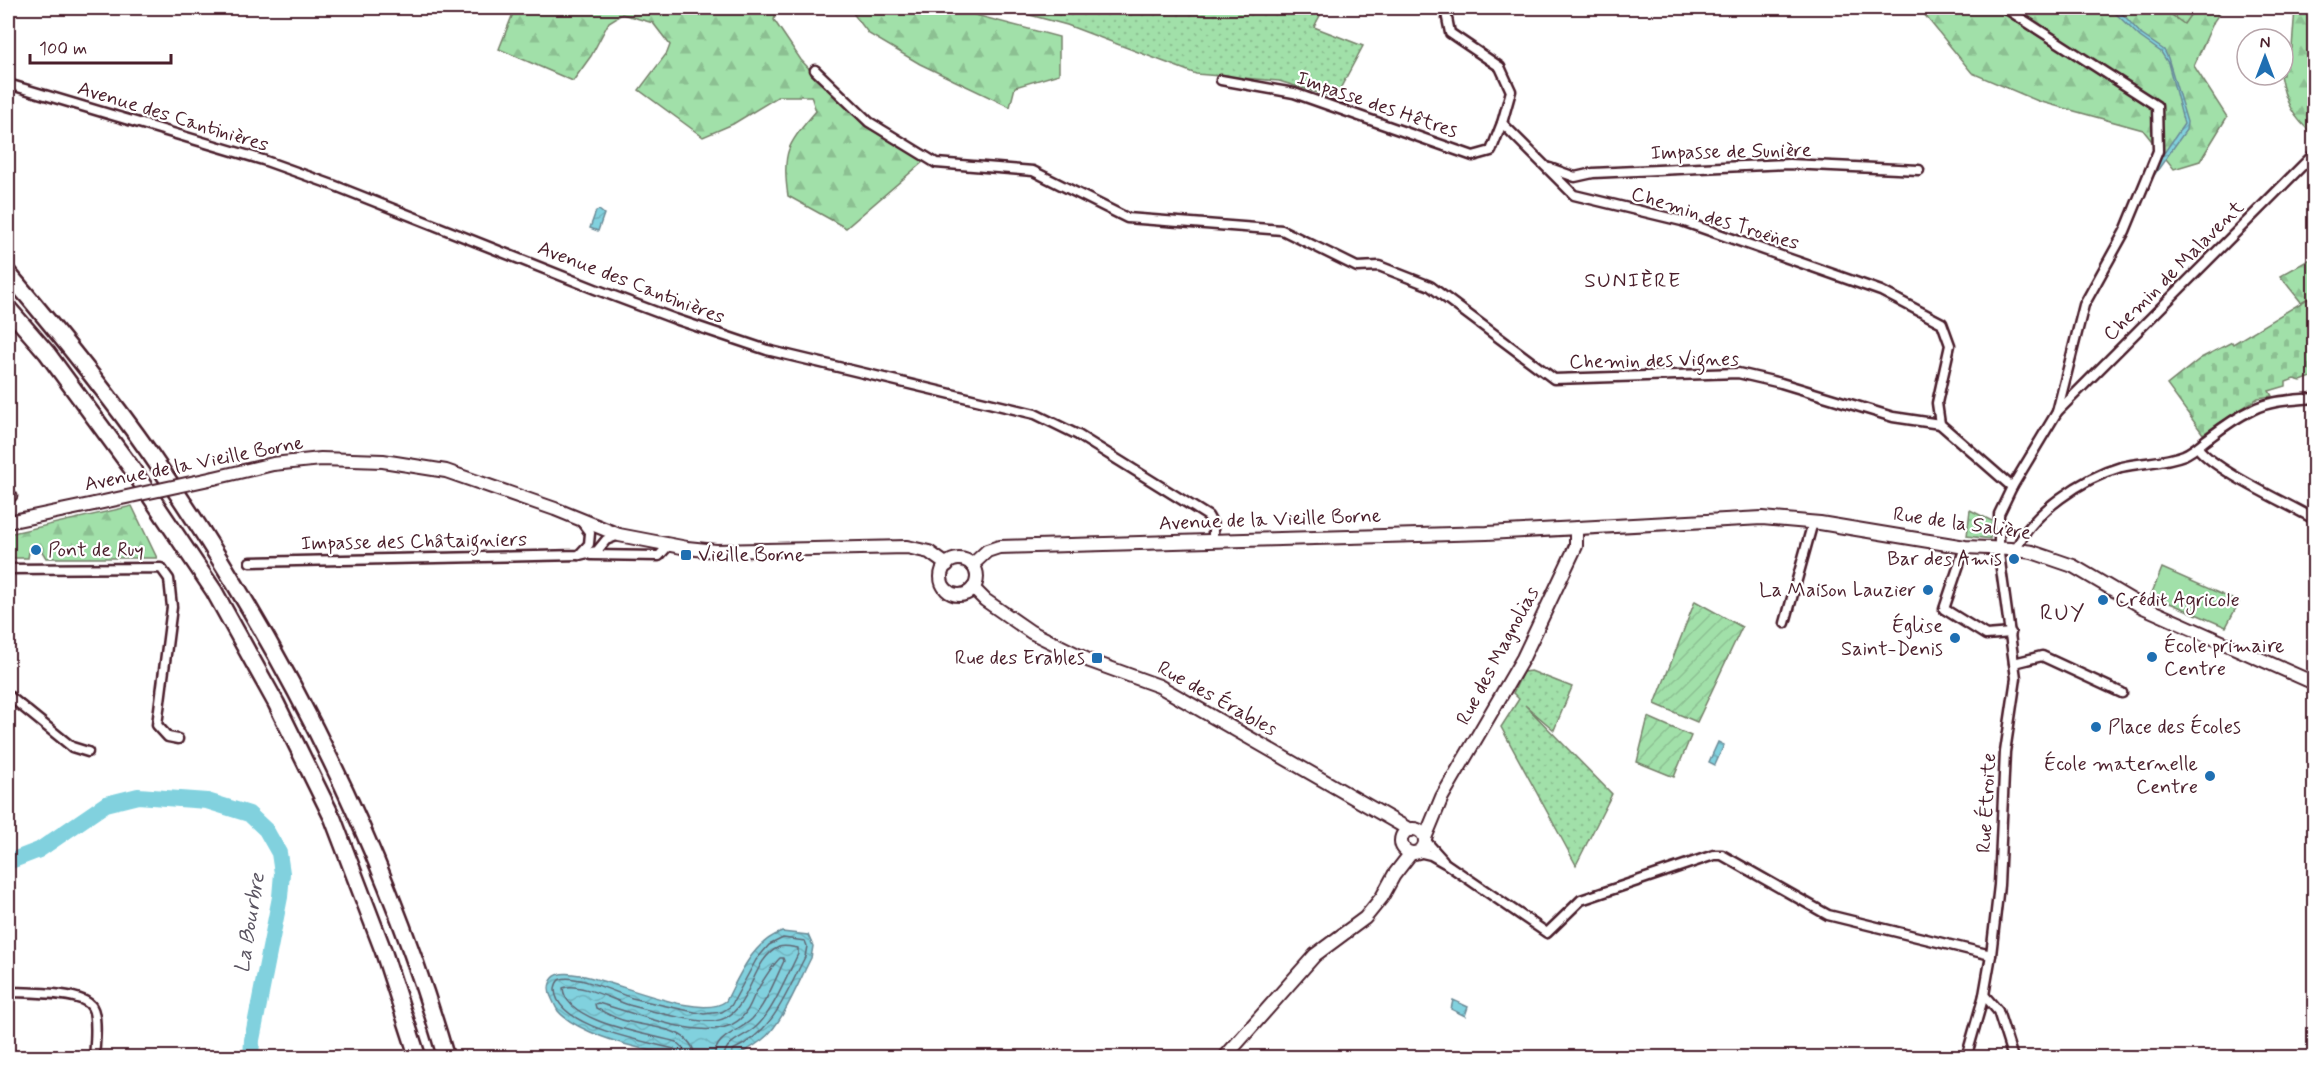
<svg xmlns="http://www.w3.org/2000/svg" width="2322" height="1065" font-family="Mynerve,sans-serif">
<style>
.grass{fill:url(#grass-dots);stroke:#76806a;stroke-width:1.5}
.forest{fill:url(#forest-firs);stroke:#76806a;stroke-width:1.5}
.cemetery{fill:url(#cemetery-stones);stroke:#76806a;stroke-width:1.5}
.garden{fill:url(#garden-furrows);stroke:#76806a;stroke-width:1.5}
.pitch{fill:#a1e0a9;stroke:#76806a;stroke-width:1.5}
.water{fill:url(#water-waves);stroke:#6b8a96;stroke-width:1.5}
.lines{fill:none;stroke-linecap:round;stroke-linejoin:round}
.shore{stroke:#606673;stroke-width:1.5}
.river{stroke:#81d1de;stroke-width:16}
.street-casing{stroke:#4a1f2b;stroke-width:13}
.secondary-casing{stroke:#4a1f2b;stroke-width:16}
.highway-casing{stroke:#4a1f2b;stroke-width:20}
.street{stroke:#fff;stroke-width:8}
.secondary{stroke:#fff;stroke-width:12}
.highway{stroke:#fff;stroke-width:15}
.secondary-bridge-casing{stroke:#4a1f2b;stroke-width:16;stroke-linecap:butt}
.secondary-bridge{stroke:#fff;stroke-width:12}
.poi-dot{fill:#1f6fb2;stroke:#fff;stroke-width:2}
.labels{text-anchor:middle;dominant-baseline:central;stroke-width:4.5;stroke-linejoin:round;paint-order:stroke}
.street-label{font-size:20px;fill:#4a1f2b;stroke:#fff}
.poi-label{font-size:20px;fill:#4a1f2b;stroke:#fff;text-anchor:start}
.neighbourhood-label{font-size:21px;letter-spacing:1.5px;fill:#4a1f2b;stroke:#fff}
.water-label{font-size:21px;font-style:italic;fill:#5a5461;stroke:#fff}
.quarter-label{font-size:22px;letter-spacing:1.5px;fill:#4a1f2b;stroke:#fff}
</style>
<defs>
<pattern id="grass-dots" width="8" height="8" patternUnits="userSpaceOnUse" patternTransform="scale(1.5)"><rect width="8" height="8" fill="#a1e0a9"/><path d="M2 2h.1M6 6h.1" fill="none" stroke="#8cc092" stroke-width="1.8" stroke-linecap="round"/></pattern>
<pattern id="forest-firs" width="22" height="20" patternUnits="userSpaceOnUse" patternTransform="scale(1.5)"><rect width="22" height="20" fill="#a1e0a9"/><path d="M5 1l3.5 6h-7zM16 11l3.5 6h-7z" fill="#8cc092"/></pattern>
<pattern id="cemetery-stones" width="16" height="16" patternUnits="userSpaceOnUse" patternTransform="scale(1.5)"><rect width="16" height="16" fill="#a1e0a9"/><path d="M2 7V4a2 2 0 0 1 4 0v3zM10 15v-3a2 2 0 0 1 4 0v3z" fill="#8cc092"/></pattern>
<pattern id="garden-furrows" width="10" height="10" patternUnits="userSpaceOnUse" patternTransform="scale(1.5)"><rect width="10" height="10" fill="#a1e0a9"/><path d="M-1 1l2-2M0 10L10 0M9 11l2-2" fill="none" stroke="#8cc092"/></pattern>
<pattern id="water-waves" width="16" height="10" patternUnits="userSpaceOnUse" patternTransform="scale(1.5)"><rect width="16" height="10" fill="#81d1de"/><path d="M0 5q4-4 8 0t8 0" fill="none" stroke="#71b3bf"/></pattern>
</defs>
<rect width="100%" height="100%" fill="#fff"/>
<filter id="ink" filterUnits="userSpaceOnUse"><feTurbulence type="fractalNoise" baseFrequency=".0167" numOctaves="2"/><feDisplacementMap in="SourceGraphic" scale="12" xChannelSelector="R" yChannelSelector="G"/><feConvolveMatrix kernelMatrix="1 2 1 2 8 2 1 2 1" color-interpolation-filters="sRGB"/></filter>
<g filter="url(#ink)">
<g class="grass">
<path d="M1004 8H1324L1314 27 1363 46 1335 98 1279 81 1196 74 1067 25Z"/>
<path d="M2162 8H2195L2184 25Z"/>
<path d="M1970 510 1992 521 1990 539 1967 536Z"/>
<path d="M1531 671 1572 687 1554 730 1525 705 1612 794 1576 865 1501 727 1519 699 1513 693 1523 672Z"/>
</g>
<g class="forest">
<path d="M512 8H777L774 20 801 60 853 115 925 160 846 228 788 196C786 183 784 162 789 149 794 135 807 122 816 111L811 96H779L733 124 703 137 639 90 667 53 670 45 653 23 622 14 609 22 591 56 573 81 499 49 512 16Z"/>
<path d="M849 8H949L1059 37V74L1015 87 1010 107 920 64 869 34Z"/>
<path d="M1919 8H2162L2184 24 2195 8H2223L2214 21 2194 66 2227 117 2200 161 2174 169 2143 130 2038 101 1972 73Z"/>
<path d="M2295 8H2314V135C2293 118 2285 102 2280 75H2283V66L2292 48Z"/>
<path d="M2314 257V295L2301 302 2280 276Z"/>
<path d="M132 506 157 558H46L38 545 30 547 28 558H8V534Z"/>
</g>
<path class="cemetery" d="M2314 295V376L2301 381 2294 379 2286 382V386L2269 391 2272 396 2258 398 2203 434 2167 385 2201 358 2232 342 2233 344Z"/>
<g class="garden">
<path d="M1695 601 1742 627 1697 722 1655 704Z"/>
<path d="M1648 717 1691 736 1674 777 1637 762Z"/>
</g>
<path class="pitch" d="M2162 568 2239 602 2226 627 2151 595Z"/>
<g class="water">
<path d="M2110 8H2117L2142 35 2164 50 2168 58 2187 122 2186 130 2145 188 2153 169 2184 124 2168 63 2161 52 2140 37Z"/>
<path d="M599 210 604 214 598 231 590 228 596 211Z"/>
<path d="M1718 742 1724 745 1715 765 1709 762Z"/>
<path d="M782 932 808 935 813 946 811 958C799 981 782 1025 762 1040 753 1047 742 1054 731 1057 694 1065 583 1041 558 1011 556 1008 554 1003 552 999 548 992 548 984 553 978 570 955 693 1027 726 1001 739 976 753 941 782 932Z"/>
<path d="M1453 1000 1468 1007 1465 1016 1451 1009Z"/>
</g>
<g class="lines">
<g class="shore">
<path d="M678 1058 677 1053 674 1049C646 1041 557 1028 555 990 555 986 557 980 561 979 576 974 617 993 632 998 656 1004 680 1009 704 1014L722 1012 731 1006 756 960 769 945 783 938 805 941 807 946 805 957C785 995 775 1030 733 1050L731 1058"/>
<path d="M686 1058 683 1048 676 1042C650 1034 565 1023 563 988 579 982 613 1000 629 1005 648 1010 697 1024 715 1021 752 1016 749 960 779 947 785 945 792 947 798 948V954C788 974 772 1013 756 1027 745 1037 724 1041 724 1058"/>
<path d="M695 1058C693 1026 649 1028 626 1021 616 1019 606 1013 596 1008L595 1004 598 1003C634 1012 715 1049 743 1016 748 1011 751 1003 754 996 762 982 769 969 780 958H783L784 961C775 980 766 1004 752 1019 738 1033 715 1035 714 1058"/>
</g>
<path class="river" d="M8 862 39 850 106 804 138 796 207 801 249 814 266 830 279 853 282 873 280 897 252 1040 251 1058"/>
<defs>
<g id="street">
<path d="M1445 8 1450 33 1500 67 1511 91 1502 123 1574 195 1682 221 1881 291 1942 323 1950 345 1937 403 1940 424"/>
<path d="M2005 8 2157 106 2158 151 2125 231 2084 305 2057 412"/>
<path d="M815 70 869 122 936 163 1033 171 1127 218 1282 230 1357 267 1379 266 1430 286 1554 379 1738 373 1781 383 1893 417 1940 424 2012 487"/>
<path d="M1221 80 1294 93 1473 156 1491 151 1502 123"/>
<path d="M8 84 263 160 333 185 595 289 675 319 767 350 1035 414 1078 435 1208 516 1213 525V540"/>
<path d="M1550 168 1575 177 1593 173 1789 164 1919 170"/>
<path d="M2198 448C2217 472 2285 502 2314 519"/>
<path d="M8 497 12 496"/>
<path d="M1965 547 1944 609 1986 635 2011 633"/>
<path d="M2016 549C2032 512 2083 478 2121 467 2142 462 2164 463 2184 455 2195 450 2201 443 2210 437 2223 427 2237 417 2252 410 2271 400 2294 400 2314 398"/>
<path d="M579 555 589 544 590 533 581 521"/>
<path d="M591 555 659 556 669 545"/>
<path d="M250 562 579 555 597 551 606 540 619 535"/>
<path d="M8 569 161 568 169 579 172 607 157 725 168 737 178 739"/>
<path d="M1785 623 1813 522"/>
<path d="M2014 663 2042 656 2122 693"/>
<path d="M8 695 72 747 88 752"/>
<path d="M1425 840 1443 860"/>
<path d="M1418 852 1431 855 1445 863 1547 933 1581 900 1714 855H1722L1828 915 1991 955"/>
<path d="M8 992C25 993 83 991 92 1007 98 1017 95 1045 94 1058"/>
<path d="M1984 995 1998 1011 2013 1058"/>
<path d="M1966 1058 1984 995 1991 955 1999 885 2005 752 2016 678 1999 554V514L2012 487 2057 412 2314 154"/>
</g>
<g id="secondary">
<path d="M214 478 273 464 321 459 383 461 446 471 555 509 619 535 687 548 716 551 907 547 929 552 947 565"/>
<path d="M8 522 94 504"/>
<circle cx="959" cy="577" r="18"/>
<path d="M972 565 987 551 999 547 1487 533 1762 518 1820 523 1965 547 2010 549 2032 552 2073 566 2143 607 2314 683"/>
<path d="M973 588 985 600 1031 632 1090 661 1159 686 1410 830"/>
<circle cx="1413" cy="841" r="12"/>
<path d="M1425 838 1442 797 1523 658 1576 546V529"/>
<path d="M1224 1058 1315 955 1365 918 1382 897 1394 875 1411 853"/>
</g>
<g id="highway">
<path d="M8 273C58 332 107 392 151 455 279 639 383 842 446 1058"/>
<path d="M8 308 47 353 130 466 214 591 276 703 333 819 383 950 418 1058"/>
</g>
</defs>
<use href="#street" class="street-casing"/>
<use href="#secondary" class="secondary-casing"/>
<use href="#highway" class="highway-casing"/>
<use href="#street" class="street"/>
<use href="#secondary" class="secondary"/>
<use href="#highway" class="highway"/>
<defs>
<path id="secondary-bridge" d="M94 504 214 478"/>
</defs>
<use href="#secondary-bridge" class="secondary-bridge-casing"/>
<use href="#secondary-bridge" class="secondary-bridge"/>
</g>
</g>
<g class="poi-dot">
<circle cx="36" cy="550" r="6"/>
<rect x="680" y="549" width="12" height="12" rx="3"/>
<circle cx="2014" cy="559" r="6"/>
<circle cx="1928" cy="590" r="6"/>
<circle cx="2103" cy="600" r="6"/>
<circle cx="1955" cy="638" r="6"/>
<circle cx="2152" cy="657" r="6"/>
<rect x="1091" y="652" width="12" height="12" rx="3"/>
<circle cx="2096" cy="727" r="6"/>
<circle cx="2210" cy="776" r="6"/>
</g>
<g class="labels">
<g class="street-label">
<text transform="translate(1377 105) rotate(19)">Impasse des Hêtres</text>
<text transform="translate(173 117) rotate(17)">Avenue des Cantinières</text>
<text transform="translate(1731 152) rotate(-1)">Impasse de Sunière</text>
<text transform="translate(1715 219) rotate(17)">Chemin des Troënes</text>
<text transform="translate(2174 271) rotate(-45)">Chemin de Malavent</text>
<text transform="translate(631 283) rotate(21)">Avenue des Cantinières</text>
<text transform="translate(1654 361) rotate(-1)">Chemin des Vignes</text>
<text transform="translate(194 464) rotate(-11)">Avenue de la Vieille Borne</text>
<text transform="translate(1270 520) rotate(-2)">Avenue de la Vieille Borne</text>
<text transform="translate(1962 524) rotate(8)">Rue de la Salière</text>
<text transform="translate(414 542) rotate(-1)">Impasse des Châtaigniers</text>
<text transform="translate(1498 656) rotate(-62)">Rue des Magnolias</text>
<text transform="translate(1217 699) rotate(29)">Rue des Érables</text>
<text transform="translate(1987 803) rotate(-87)">Rue Étroite</text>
</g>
<g class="poi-label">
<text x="48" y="550">Pont de Ruy</text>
<text x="698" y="555">Vieille Borne</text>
<text x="2002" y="559" text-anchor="end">Bar des Amis</text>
<text x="1916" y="590" text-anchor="end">La Maison Lauzier</text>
<text x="2115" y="600">Crédit Agricole</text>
<text x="1943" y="626" text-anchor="end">Église<tspan x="1943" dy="23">Saint-Denis</tspan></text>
<text x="2164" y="646">École primaire<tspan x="2164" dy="23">Centre</tspan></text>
<text x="1085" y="658" text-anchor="end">Rue des Erables</text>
<text x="2108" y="727">Place des Écoles</text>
<text x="2198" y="764" text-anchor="end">École maternelle<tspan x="2198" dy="23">Centre</tspan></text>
</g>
<g class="neighbourhood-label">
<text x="1633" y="281">SUNIÈRE</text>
</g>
<g class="water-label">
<text transform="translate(250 923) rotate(-81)">La Bourbre</text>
</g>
<g class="quarter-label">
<text x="2063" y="614">RUY</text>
</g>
</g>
<rect width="2322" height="1065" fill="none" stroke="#fff" stroke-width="30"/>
<rect x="15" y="15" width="2292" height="1035" fill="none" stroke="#4a1f2b" stroke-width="2" filter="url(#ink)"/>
<g transform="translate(2265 57)"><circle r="28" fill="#ffffff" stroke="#b7a5aa" stroke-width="1.5"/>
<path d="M0-4.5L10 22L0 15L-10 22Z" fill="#1f6fb2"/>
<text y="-9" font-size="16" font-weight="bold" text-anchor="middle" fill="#4a1f2b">N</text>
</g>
<path d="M30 54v9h141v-9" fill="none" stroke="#4a1f2b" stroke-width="3"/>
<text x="39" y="54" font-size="18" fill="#4a1f2b" stroke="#ffffff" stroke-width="4.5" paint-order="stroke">100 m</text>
</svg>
